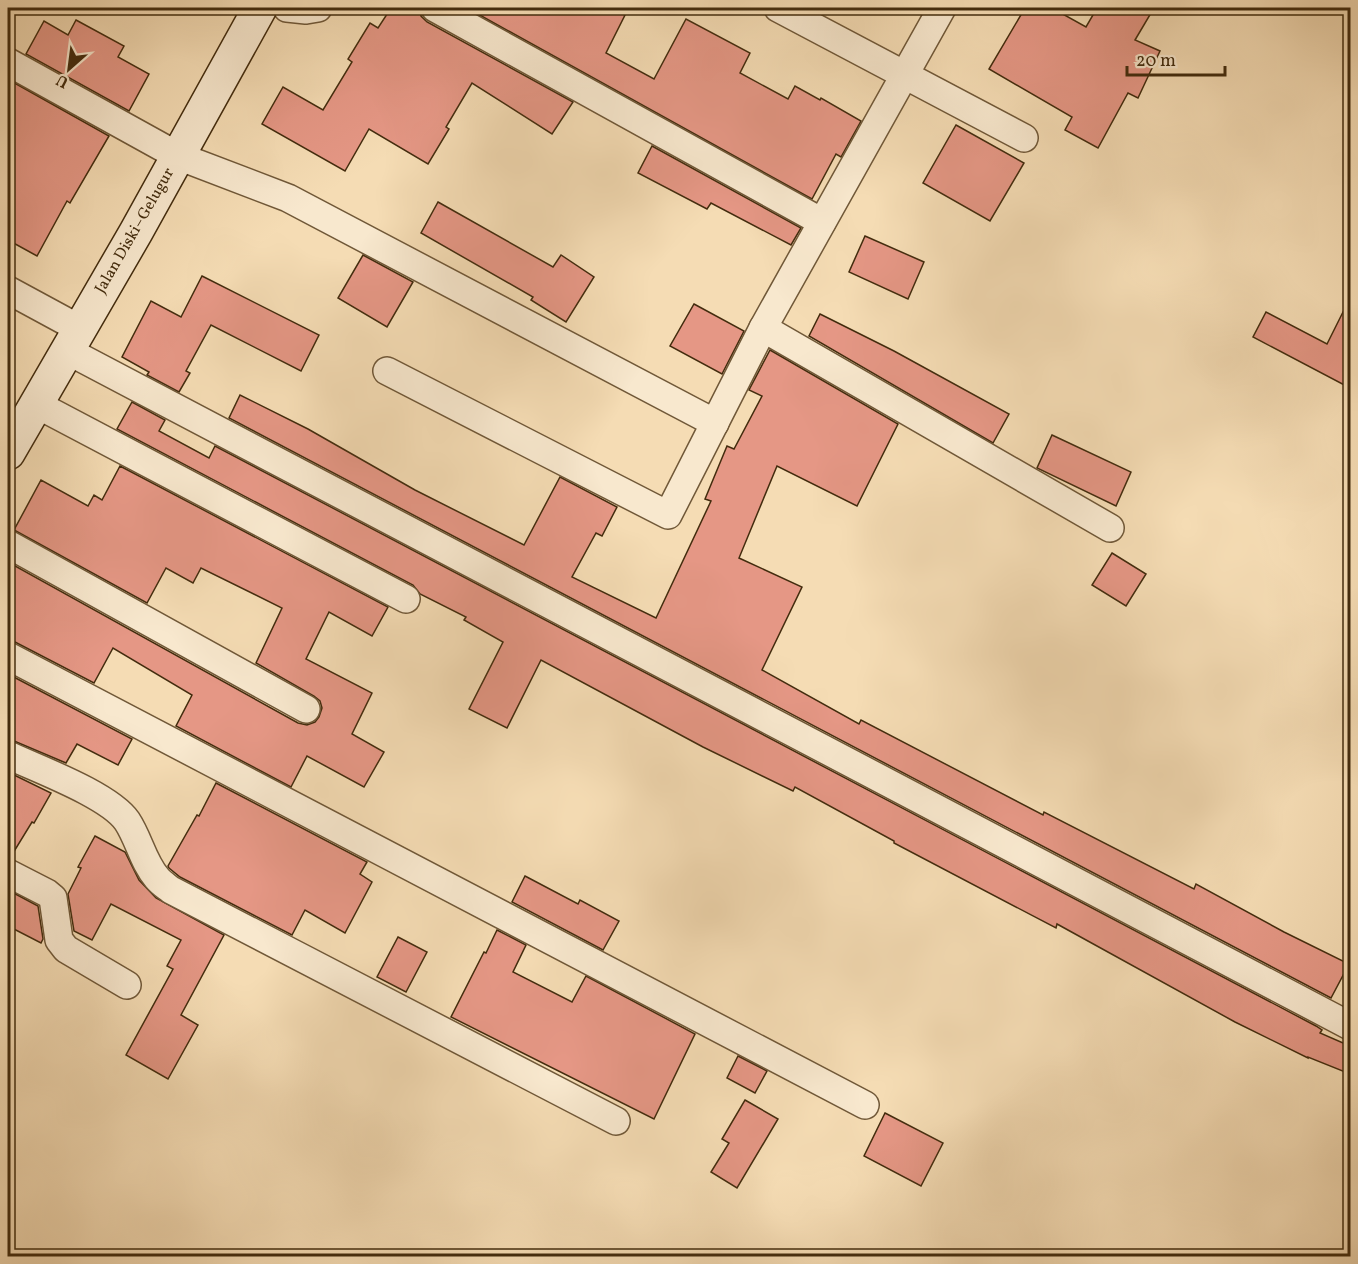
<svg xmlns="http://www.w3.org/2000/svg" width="1358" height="1264" font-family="Vollkorn,serif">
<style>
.building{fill:#e59785;stroke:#432c0e;stroke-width:1.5}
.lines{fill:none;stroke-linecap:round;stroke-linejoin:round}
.minor-casing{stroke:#705838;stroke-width:30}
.secondary-casing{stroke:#432c0e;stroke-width:36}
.minor{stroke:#f8e8ce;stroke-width:27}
.secondary{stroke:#f8e8ce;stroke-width:33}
.labels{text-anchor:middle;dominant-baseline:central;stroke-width:6;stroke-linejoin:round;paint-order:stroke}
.street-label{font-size:16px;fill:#432c0e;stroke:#f8e8ce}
</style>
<rect width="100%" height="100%" fill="#f5dcb4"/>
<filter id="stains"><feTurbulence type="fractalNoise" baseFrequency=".00333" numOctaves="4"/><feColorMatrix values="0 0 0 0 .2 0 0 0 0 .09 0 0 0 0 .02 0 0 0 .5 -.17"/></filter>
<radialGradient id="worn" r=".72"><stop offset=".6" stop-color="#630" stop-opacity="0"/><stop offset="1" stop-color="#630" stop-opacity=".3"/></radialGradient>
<g class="building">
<path d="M391 8H419L421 16 427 22 573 102 552 134 472 83 446 127 449 129 428 164 369 129 345 171 262 124 283 87 323 110 352 62 348 59 370 23 378 28Z"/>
<path d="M467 8H610L625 15 606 53 654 79 686 19 750 53 740 73 788 99 795 86 820 100 821 98 861 121 841 157 836 154 812 199Z"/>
<path d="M1025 8H1052L1086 27 1097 8H1154L1135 40 1160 51 1138 98 1128 93 1098 148 1065 130 1072 117 989 69Z"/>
<path d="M76 20 124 46 118 57 149 74 129 111 26 54 44 21 68 35Z"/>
<path d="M11 81 109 136 70 203 67 201 37 256 8 240V87Z"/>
<path d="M956 125 1024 163 990 221 923 183Z"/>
<path d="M652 146 801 228 791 245 711 203 707 209 638 173Z"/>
<path d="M438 202 553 267 561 255 594 277 566 322 531 300 533 297 421 233Z"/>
<path d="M865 236 924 262 908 299 849 272Z"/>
<path d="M363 255 413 282 387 327 338 298Z"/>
<path d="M202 276 319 335 301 371 211 325 186 371 190 373 179 392 147 375 149 372 122 357 151 301 181 317Z"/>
<path d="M1350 298V388L1253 337 1266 312 1327 344Z"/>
<path d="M694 304 744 331 722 374 670 346Z"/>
<path d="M820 314 894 351 1009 414 993 443 809 336Z"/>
<path d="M770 350 898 424 857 506 777 466 739 558 802 587 762 670 859 724 861 720 1043 815 1044 812 1194 889 1196 884 1284 932 1349 964 1331 998 229 418 240 395 308 429 415 490 524 545 560 477 617 507 602 536 596 533 572 577 656 618 711 501 705 499 727 446 734 449 762 396 749 390Z"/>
<path d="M132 402 165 420 159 431 209 458 215 446 1316 1026 1322 1030 1320 1033 1350 1046V1074L1308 1057V1058L1235 1022 1057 924 1056 928 894 843V841L795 787 793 791 703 747 541 660 507 728 469 709 503 642 464 620 466 617 420 594 413 585 117 429Z"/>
<path d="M1052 435 1131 472 1116 506 1037 468Z"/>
<path d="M120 466 388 607 372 636 329 612 306 659 372 693 352 734 384 752 364 787 307 756 291 787 176 726 192 695 113 648 94 683 15 642 8 640V562L298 723 307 725 315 722 319 717 322 708 320 701 314 696 256 663 282 608 201 568 193 583 166 568 147 603 14 530 41 480 88 506 94 495 102 500Z"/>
<path d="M1112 553 1146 574 1126 606 1092 585Z"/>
<path d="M8 674 132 739 118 765 77 744 66 763 14 741 8 739Z"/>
<path d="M8 772 51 793 34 823 32 822 10 858 8 857Z"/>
<path d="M216 783 367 862 360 874 372 882 345 933 305 910 292 935 180 877 169 868 168 866 197 815 199 816Z"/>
<path d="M95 836 125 852 139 880 156 898 224 935 181 1015 198 1025 168 1079 126 1055 173 969 167 966 181 940 111 904 92 940 74 931 68 894 81 868 78 867Z"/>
<path d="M525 876 578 904 580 900 619 921 603 950 512 902Z"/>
<path d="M8 890 38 906 43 939 41 943 8 926Z"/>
<path d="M497 930 526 945 513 972 572 1002 586 976 695 1034 654 1119 451 1017 484 952 486 953Z"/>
<path d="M398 937 427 952 406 992 377 977Z"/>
<path d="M738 1056 767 1071 755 1093 727 1078Z"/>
<path d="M745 1100 778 1119 737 1188 711 1172 729 1143 722 1139Z"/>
<path d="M885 1113 943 1143 921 1186 864 1156Z"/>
</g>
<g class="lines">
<defs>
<g id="minor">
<path d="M287 8 306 10 318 8"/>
<path d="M435 8 822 222"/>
<path d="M778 8 1024 138"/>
<path d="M8 62 178 156 288 198 715 423"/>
<path d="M8 290 80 329"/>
<path d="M763 328 1110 528"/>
<path d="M68 351 1350 1026"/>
<path d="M387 371 668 515 763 328 942 8"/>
<path d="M36 404 406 599"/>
<path d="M8 544 306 709"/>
<path d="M8 656 865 1105"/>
<path d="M8 755C38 769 109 795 127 821 139 839 143 862 157 878 161 883 166 886 171 890L616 1121"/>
<path d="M8 873 47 893 53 898 59 940 66 949 127 985"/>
</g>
<path id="secondary" d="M8 453 136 232 260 8"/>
</defs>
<use href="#minor" class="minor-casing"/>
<use href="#secondary" class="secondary-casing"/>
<use href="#minor" class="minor"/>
<use href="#secondary" class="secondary"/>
</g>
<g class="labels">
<g class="street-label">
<text transform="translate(135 231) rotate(-60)">Jalan Diski–Gelugur</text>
</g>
</g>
<rect width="1358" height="1264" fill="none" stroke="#f5dcb4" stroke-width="30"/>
<rect x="9" y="9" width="1340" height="1246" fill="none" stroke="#432c0e" stroke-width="3"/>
<rect x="15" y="15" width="1328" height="1234" fill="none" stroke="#432c0e" stroke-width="1.5"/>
<g transform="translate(69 69) rotate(208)" stroke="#f8e8ce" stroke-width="4.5" paint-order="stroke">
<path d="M0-4.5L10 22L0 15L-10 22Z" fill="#432c0e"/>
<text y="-9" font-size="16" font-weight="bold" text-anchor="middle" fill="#432c0e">U</text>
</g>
<path d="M1127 66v9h98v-9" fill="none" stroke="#432c0e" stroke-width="3"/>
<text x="1136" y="66" font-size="18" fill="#432c0e" stroke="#f8e8ce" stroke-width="4.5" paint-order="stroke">20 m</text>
<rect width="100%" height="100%" filter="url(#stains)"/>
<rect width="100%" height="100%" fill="url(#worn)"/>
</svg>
